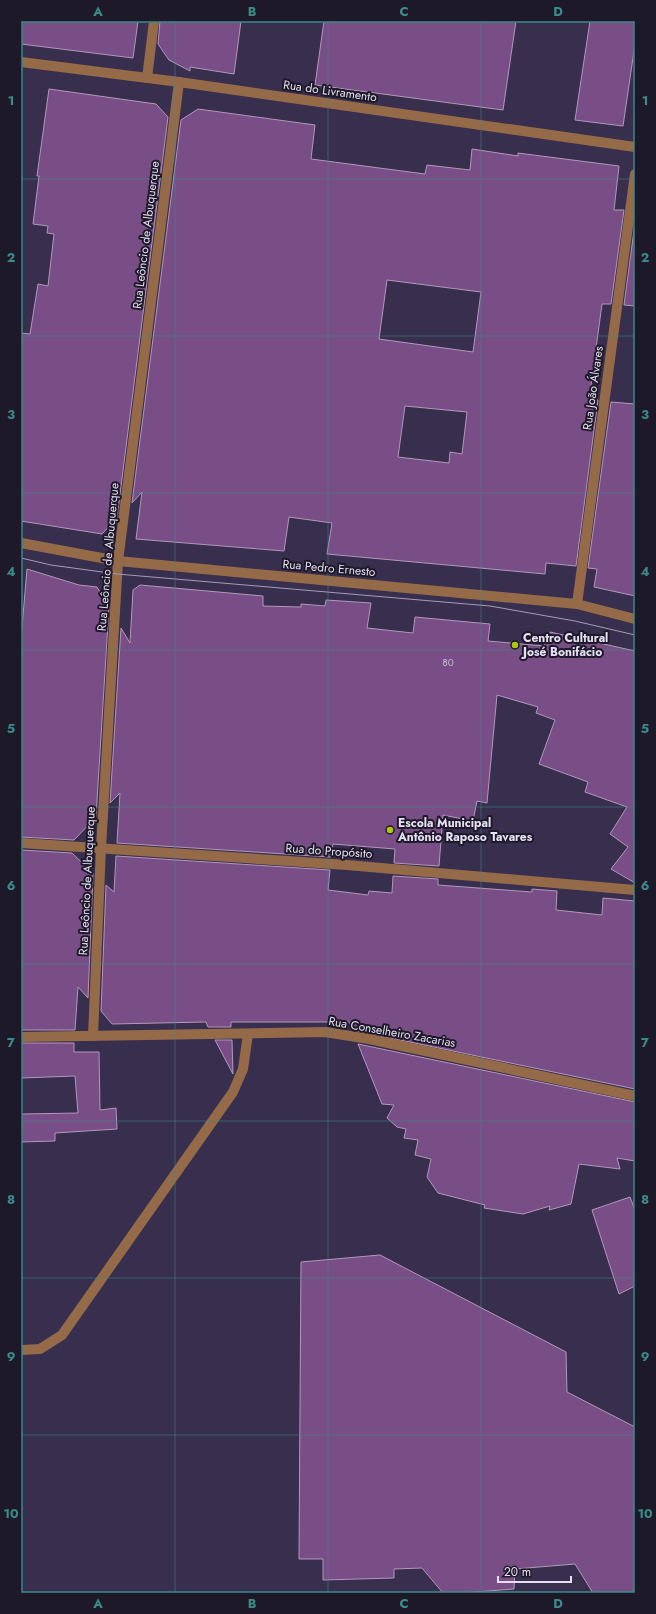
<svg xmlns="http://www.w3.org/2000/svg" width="656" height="1614" font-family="Jost,sans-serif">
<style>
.building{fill:#794d86;stroke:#b298ba;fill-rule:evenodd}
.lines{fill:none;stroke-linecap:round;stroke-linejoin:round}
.minor{stroke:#956a49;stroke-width:10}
.tram{stroke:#a39db5;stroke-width:1}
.grid{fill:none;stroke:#3a8b89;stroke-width:1;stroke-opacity:0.55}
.poi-dot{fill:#aec60c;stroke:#1e1928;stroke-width:1.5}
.labels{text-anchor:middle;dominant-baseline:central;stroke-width:4;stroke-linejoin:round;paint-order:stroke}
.number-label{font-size:10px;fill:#cabbd8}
.street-label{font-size:12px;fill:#e5e0f4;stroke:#1e1928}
.poi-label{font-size:12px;font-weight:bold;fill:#e5e0f4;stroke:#1e1928;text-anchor:start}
.neatline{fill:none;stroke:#3a8b89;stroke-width:1.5}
.grid-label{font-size:13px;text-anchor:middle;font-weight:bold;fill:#3a8b89}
</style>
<rect width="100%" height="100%" fill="#382e4e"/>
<g class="building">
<path d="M21 21H138L133 58 21 44Z"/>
<path d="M160 21H241L234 74 190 67V71L169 60 158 44Z"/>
<path d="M324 21H516L503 110 315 85Z"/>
<path d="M590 21H635V44L623 126 575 120Z"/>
<path d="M49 89 156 104 168 117 117 518 102 534 21 521V333L30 334 38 284 48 286 54 234 47 233 48 226 33 224 39 176H37Z"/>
<path d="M198 109 315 125 311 159 425 174 427 165 470 170 472 149 518 156V153L619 166 614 210H624L611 304H602L589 400H598L576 566 546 563 545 574 327 554 332 523 289 517 284 551 136 539 142 492 132 503 181 120ZM387 280 481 292 473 352 379 339ZM405 406 467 412 462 454 450 452 449 463 398 457Z"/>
<path d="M635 223V306L624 305Z"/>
<path d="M611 402 635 404V596L594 587 597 569 588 568Z"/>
<path d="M27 569 79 585 97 587 109 607 96 817 74 840 21 837V639Z"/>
<path d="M140 585 263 596V606L301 607V604L325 606 326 600 371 603 367 628 413 633 415 617 490 624 488 641 544 646 550 632 635 651V883L611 869 628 847 610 834 627 807 585 792 588 782 539 764 555 720 536 713 538 707 497 695 487 803 477 801 473 821 443 815 439 866 394 863 395 849 333 844 331 857 117 843 120 793 110 803 121 628 130 643 133 590Z"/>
<path d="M21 850 72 853 93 873 88 998 78 987 75 1030H21Z"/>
<path d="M116 856 330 870 328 890 368 895 369 891 392 893 393 876 438 879V885L532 892V889L557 891 556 910 602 915 603 898 635 901V1089L352 1030 349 1022H231V1027H208L206 1022 112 1024 101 1011 106 885 114 892Z"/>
<path d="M215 1040H232L233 1074Z"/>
<path d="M21 1043H74V1052H99L100 1110 116 1108 117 1129 55 1133V1141L21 1142V1114L78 1113 75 1076 21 1078Z"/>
<path d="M358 1044 635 1102V1161L617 1158 620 1169 579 1164 571 1204 549 1210 550 1206 523 1214 484 1208 485 1205 438 1193 427 1177 431 1159 415 1155 418 1140 404 1138 406 1129 397 1127 387 1118 394 1105 382 1104Z"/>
<path d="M630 1197 635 1210V1286L619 1294 592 1210Z"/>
<path d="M380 1255 566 1352 567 1392 635 1427V1593H593L575 1564 515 1569 514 1589 462 1593H443L422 1568 394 1569V1578L323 1580V1559H299L301 1262Z"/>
</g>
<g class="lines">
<g class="minor">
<path d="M21 62 179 82 635 147"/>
<path d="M147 78 154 21"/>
<path d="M21 543 118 561 577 604 635 619"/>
<path d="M577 604 635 174"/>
<path d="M21 843 347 865 635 890"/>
<path d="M93 1036 101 848 118 561 179 82"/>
<path d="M21 1037 325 1032 369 1039 635 1096"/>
<path d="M21 1350 40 1349 62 1335 233 1092 243 1069 248 1034"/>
</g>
<path class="tram" d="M21 558 51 565 117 574 490 606 575 621 635 635"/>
</g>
<path class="grid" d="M175 21V1593M328 21V1593M481 21V1593M21 179H635M21 336H635M21 493H635M21 650H635M21 807H635M21 964H635M21 1121H635M21 1278H635M21 1435H635"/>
<g class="poi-dot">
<circle cx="515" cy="645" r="4"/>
<circle cx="390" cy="830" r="4"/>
</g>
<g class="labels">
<g class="number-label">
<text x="448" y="662">80</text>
</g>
<g class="street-label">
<text transform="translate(330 91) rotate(8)">Rua do Livramento</text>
<text transform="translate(146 235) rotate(-83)">Rua Leôncio de Albuquerque</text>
<text transform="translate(593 388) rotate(-82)">Rua João Álvares</text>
<text transform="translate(108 557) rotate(-85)">Rua Leôncio de Albuquerque</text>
<text transform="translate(329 568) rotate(5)">Rua Pedro Ernesto</text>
<text transform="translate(329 851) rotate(4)">Rua do Propósito</text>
<text transform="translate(87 881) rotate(-87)">Rua Leôncio de Albuquerque</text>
<text transform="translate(392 1032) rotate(10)">Rua Conselheiro Zacarias</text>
</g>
<g class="poi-label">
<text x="523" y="638">Centro Cultural<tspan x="523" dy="14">José Bonifácio</tspan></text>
<text x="398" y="823">Escola Municipal<tspan x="398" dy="14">Antônio Raposo Tavares</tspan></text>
</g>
</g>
<rect width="656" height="1614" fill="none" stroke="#1e1928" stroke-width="44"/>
<path d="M498 1576v6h73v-6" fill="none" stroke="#e5e0f4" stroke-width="2"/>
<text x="504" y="1576" font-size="12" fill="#e5e0f4" stroke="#1e1928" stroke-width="3" paint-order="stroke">20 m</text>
<rect x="22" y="22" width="612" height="1570" class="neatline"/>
<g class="grid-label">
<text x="98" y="16">A</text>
<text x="252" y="16">B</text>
<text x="404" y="16">C</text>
<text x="558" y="16">D</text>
<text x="11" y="105">1</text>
<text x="645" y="105">1</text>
<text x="11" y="262">2</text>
<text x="645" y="262">2</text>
<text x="11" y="419">3</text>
<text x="645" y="419">3</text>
<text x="11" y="576">4</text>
<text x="645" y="576">4</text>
<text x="11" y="733">5</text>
<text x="645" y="733">5</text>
<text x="11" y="890">6</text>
<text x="645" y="890">6</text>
<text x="11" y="1047">7</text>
<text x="645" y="1047">7</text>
<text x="11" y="1204">8</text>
<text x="645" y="1204">8</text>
<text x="11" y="1361">9</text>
<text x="645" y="1361">9</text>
<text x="11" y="1518">10</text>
<text x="645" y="1518">10</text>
<text x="98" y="1608">A</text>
<text x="252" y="1608">B</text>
<text x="404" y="1608">C</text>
<text x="558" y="1608">D</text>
</g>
</svg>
